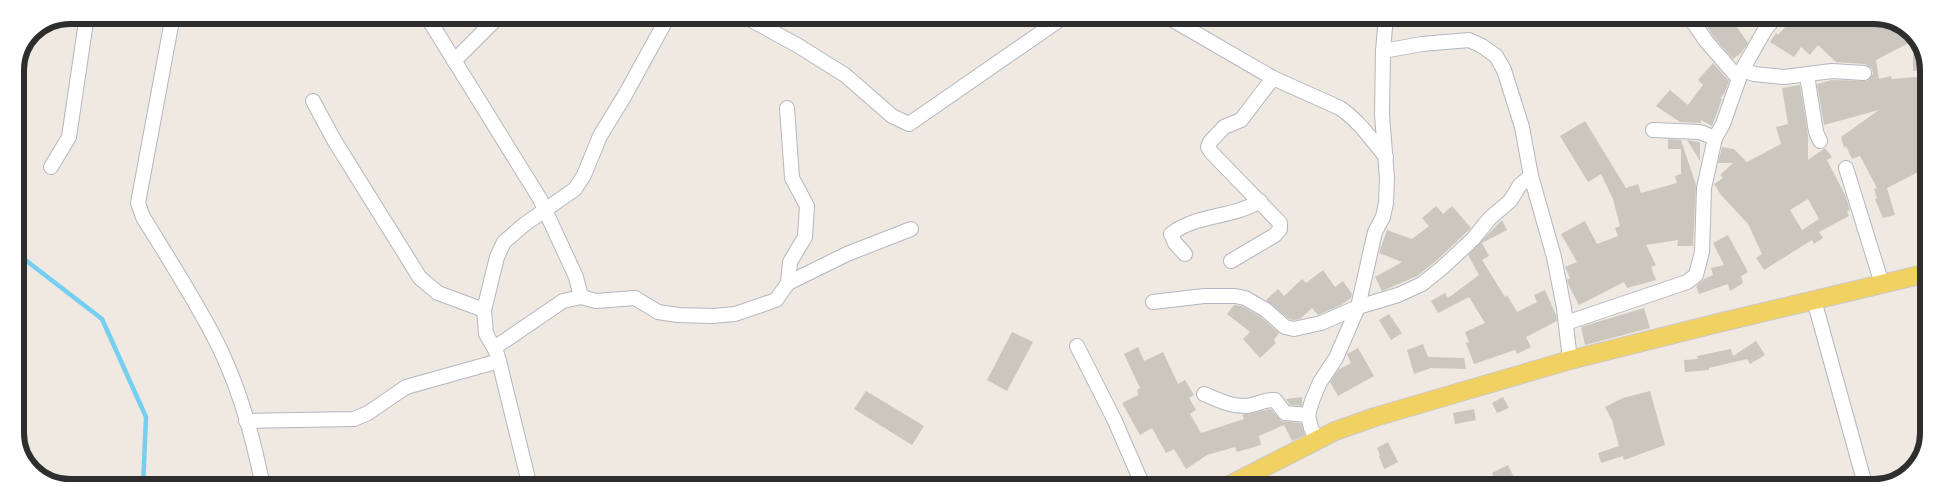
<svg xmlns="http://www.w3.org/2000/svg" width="1944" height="503" font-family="'Roboto Condensed',sans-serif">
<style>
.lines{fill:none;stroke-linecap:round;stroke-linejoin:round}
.stream{stroke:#75cff0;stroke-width:4.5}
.building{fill:#cbc7bf;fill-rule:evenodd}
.minor-casing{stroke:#b4b7c1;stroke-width:16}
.major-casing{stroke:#c9c9c9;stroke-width:20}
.minor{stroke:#fff;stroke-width:14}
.major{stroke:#f2d163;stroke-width:18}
.rim{fill:none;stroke:#2e2e2e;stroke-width:6}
</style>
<rect width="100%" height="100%" fill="#efe9e1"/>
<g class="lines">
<path class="stream" d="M15 252 102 319 146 417 143 487"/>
</g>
<g class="building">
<path d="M1700 16H1712L1716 22 1724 16H1729L1748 43 1741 53 1733 59 1713 36Z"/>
<path d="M1795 16H1886L1915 33 1929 62V71H1913V41L1876 60 1879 79 1891 76 1892 79 1917 77 1920 104 1928 103V167L1887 188 1895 215 1883 218 1875 199 1877 198 1874 189 1877 188 1860 156 1852 159 1846 146 1844 148 1841 137 1879 110 1824 125 1817 84 1832 80 1867 81 1873 74 1872 69 1865 64 1836 62 1818 45 1810 55 1801 47 1794 57 1770 42 1776 33 1778 35Z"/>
<path d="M1713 63 1729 81 1724 94 1720 98 1722 99 1712 126 1701 120V123L1680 122 1656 106 1670 90 1688 105 1703 85 1698 80Z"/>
<path d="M1800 85 1808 135V160L1825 148 1832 157 1827 160 1845 195 1850 210 1847 212 1849 216 1819 232 1823 238 1814 244 1812 240 1764 270 1756 258 1762 254 1748 224 1721 195 1714 184 1723 178 1720 175 1733 163H1718L1722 147 1734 149 1747 162 1781 144 1776 127 1788 124 1782 88ZM1808 199 1819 219 1802 230 1790 210Z"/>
<path d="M1585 121 1626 188 1638 184 1641 193 1677 183 1675 176 1681 174V149H1668V139L1681 140 1696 185 1693 246H1677L1678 240 1646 245 1656 265 1651 267 1656 280 1627 288 1624 282 1579 305 1569 286 1567 280 1570 278 1565 267 1577 262 1561 234 1585 221 1597 244 1618 236 1615 228 1620 226 1613 199 1601 174 1588 182 1560 136Z"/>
<path d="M1687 140 1700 142V161Z"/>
<path d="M1436 206 1443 214 1452 206 1471 228 1437 260 1417 276 1382 291 1375 277 1402 262 1379 253 1387 230 1412 239 1429 226 1422 218Z"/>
<path d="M1502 220 1507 230 1482 243 1489 256 1482 260 1505 297 1507 295 1517 312 1537 302 1534 295 1545 290 1556 315 1557 321 1526 337 1531 347 1517 354 1515 350 1474 364 1466 343 1469 342 1465 332 1485 323 1469 297 1438 313 1431 301 1445 293 1448 298 1479 275 1468 255Z"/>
<path d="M1728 235 1748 272 1741 276 1743 283 1730 291 1728 284 1699 294 1696 286 1704 279 1713 275 1711 268 1724 265 1713 243Z"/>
<path d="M1323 270 1335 287 1343 281 1352 294 1351 298 1341 305 1318 315 1312 308 1300 319 1294 320 1289 319 1266 300 1278 289 1284 296 1302 279 1306 283Z"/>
<path d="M1234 305 1242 306 1261 317 1279 333 1274 340 1276 343 1260 358 1243 339 1250 332 1227 314Z"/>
<path d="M1644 308 1650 328 1585 345 1581 327Z"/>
<path d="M1389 314 1402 333 1391 340 1379 320Z"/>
<path d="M1012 332 1033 342 1007 391 987 380Z"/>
<path d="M1756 341 1765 355 1750 364 1747 359 1709 368V370L1685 372 1684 360 1698 359 1697 356 1731 349 1733 356Z"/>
<path d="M1423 344 1428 357 1464 358 1466 369 1431 368 1414 374 1407 350Z"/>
<path d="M1138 347 1144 361 1163 352 1178 384 1185 380 1194 395 1189 398 1196 410 1190 414 1201 433 1244 419 1242 415 1271 409 1281 421 1301 423 1305 435 1292 441 1284 425 1259 436 1261 445 1237 452 1235 447 1207 455 1186 469 1174 449 1166 453 1152 428 1140 435 1122 403 1138 395 1137 390 1140 388 1124 354Z"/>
<path d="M1358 348 1374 376 1338 396 1330 382 1338 370 1351 363 1347 354Z"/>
<path d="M866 391 924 426 912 445 854 409Z"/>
<path d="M1650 391 1665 445 1624 460 1623 456 1601 463 1598 453 1619 446 1612 420 1605 407 1623 398Z"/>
<path d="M1302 397V406L1290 405 1286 399Z"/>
<path d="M1503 397 1509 408 1497 413 1492 403Z"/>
<path d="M1474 409 1476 420 1455 424 1453 413Z"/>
<path d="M1388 442 1398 462 1384 469 1379 456 1380 455 1377 448Z"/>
<path d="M1508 465 1516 482 1504 488H1499L1492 473Z"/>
</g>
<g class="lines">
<defs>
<g id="minor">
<path d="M173 15 138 203 143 217C167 256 192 295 213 335 238 382 253 436 263 487"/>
<path d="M426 15 540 199 576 277 581 297"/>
<path d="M742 15 797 45 845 75 892 116 909 124 1065 16"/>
<path d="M1166 16 1273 78 1340 108C1358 120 1372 140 1386 157"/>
<path d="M1689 16 1706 41 1739 79"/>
<path d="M1383 51 1422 44 1469 40 1482 46 1496 56 1504 70 1522 127 1531 176 1554 257 1564 308 1570 360"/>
<path d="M454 61 500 15"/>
<path d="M1742 70 1754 74 1784 77 1832 71 1864 73"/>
<path d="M1807 75 1816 132 1820 141"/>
<path d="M313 101 334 140 420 278 438 293 484 310"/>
<path d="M787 108 792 178 807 206 805 237 790 262 788 283"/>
<path d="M1653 130 1700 132 1715 138"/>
<path d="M51 167 69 137 87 15"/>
<path d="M1846 168 1882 284"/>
<path d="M1185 254 1175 243 1171 234C1196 214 1233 218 1260 201"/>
<path d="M1231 261 1275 235 1280 229V223L1211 152 1208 147 1210 142 1224 127 1241 120 1273 78"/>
<path d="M1814 300 1866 488"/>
<path d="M1153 302 1204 296H1235L1245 298 1266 310 1285 327 1294 329 1321 323 1358 307 1398 295 1422 284 1443 267 1473 239 1490 218 1510 201 1520 185 1531 176"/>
<path d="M1566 323 1687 282 1696 275 1702 252 1704 188 1715 138 1723 124 1742 70 1766 28 1777 16"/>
<path d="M1077 346 1114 419 1144 488"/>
<path d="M494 348 563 301 581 297 596 301 635 298 658 312 678 315 713 316 735 314 776 300 788 283 847 254 911 229"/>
<path d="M1204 394C1218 400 1232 407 1247 406 1257 405 1265 399 1275 400L1285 413 1308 415"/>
<path d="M246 421 354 419 368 413 406 387 499 361"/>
<path d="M1317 440 1311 428 1308 415 1312 401 1320 382 1336 358 1358 307 1375 232 1383 217 1386 203 1387 178 1382 115 1383 51 1386 16"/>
<path d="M530 487 499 361 496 351 486 334 484 310 497 257 504 242 525 224 575 189 584 175 600 136 625 95 669 15"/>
</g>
<path id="major" d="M1224 488 1335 431 1375 417 1570 360 1718 323 1928 273"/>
</defs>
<use href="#minor" class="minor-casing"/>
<use href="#major" class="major-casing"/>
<use href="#minor" class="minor"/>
<use href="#major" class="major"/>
</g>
<path d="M0 0H1944V503H0ZM70 24H1874A46 46 0 0 1 1920 70V433A46 46 0 0 1 1874 479H70A46 46 0 0 1 24 433V70A46 46 0 0 1 70 24Z" fill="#fff" fill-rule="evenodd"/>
<path class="rim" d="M70 24H1874A46 46 0 0 1 1920 70V433A46 46 0 0 1 1874 479H70A46 46 0 0 1 24 433V70A46 46 0 0 1 70 24Z"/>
</svg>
